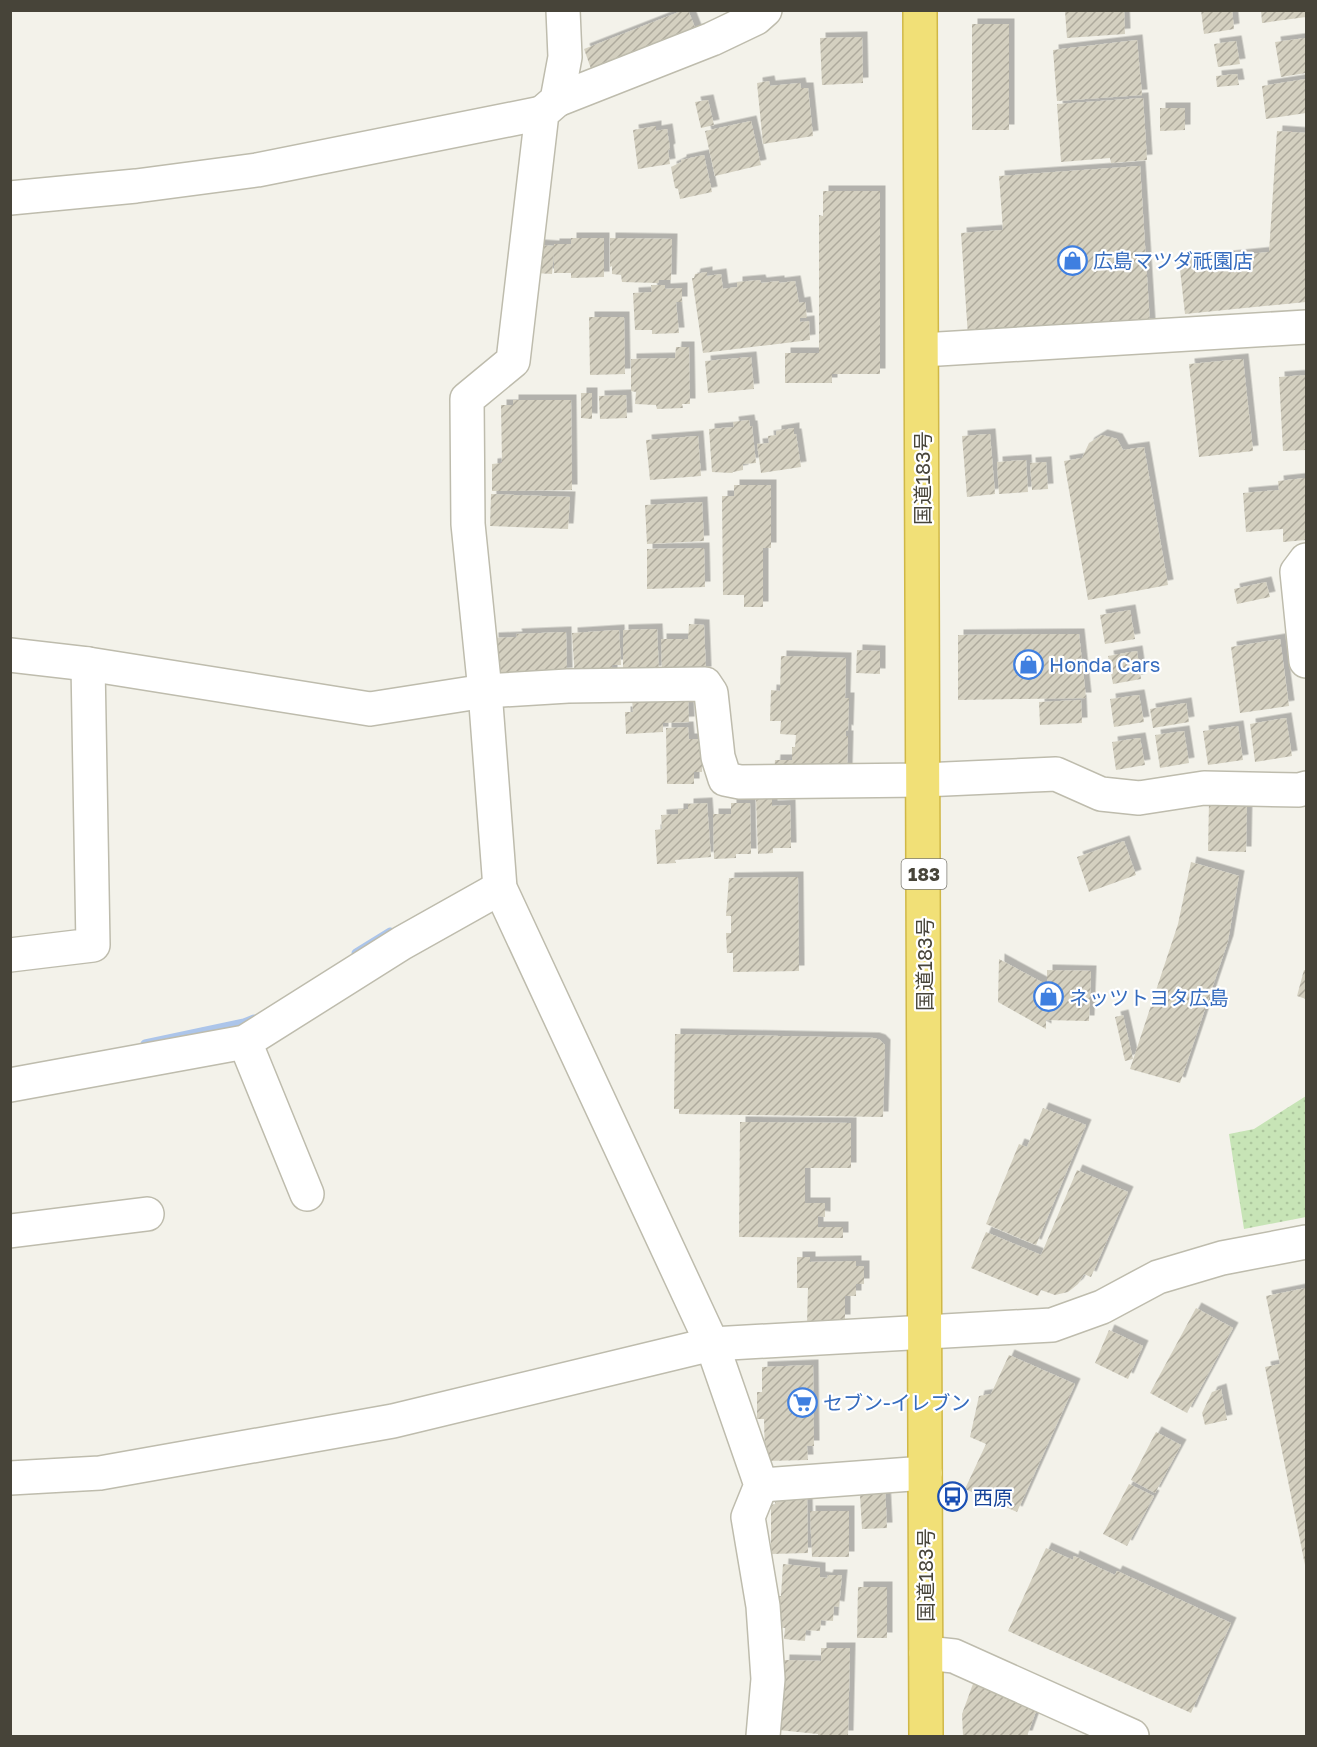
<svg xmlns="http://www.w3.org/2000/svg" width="1317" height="1747" font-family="'Golos Text','Noto Sans JP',sans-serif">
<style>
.park{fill:url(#park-dots)}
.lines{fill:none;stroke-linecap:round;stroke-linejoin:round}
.stream{stroke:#acc5ea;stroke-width:9}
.building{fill:url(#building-hatch);filter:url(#shadow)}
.minor-casing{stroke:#bebcad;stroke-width:36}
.highway-casing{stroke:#d0b847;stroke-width:36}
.minor{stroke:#fff;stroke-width:33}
.highway{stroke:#f1e077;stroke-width:33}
.labels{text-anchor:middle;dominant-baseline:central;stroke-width:4.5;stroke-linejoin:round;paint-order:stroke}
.shield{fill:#fff;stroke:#7e7c74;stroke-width:1.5}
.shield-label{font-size:18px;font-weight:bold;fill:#474439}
.shop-label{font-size:20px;fill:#366cbe;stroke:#fff;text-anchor:start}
.street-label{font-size:20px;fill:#474439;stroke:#fff}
.transit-label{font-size:20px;fill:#164399;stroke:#fff;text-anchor:start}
</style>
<defs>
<pattern id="park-dots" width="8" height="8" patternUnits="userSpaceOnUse" patternTransform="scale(1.5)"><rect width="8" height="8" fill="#c7e4b6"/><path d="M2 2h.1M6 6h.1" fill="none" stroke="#acc59d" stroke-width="1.8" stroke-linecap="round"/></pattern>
<pattern id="building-hatch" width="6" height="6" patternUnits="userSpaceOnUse" patternTransform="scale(1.5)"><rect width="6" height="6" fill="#d4d0c0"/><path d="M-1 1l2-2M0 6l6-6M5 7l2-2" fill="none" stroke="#aeaa9d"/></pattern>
<filter id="shadow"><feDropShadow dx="5.5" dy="-5.5" stdDeviation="0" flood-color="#0004"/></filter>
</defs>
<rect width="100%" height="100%" fill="#f3f2ea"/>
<path class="park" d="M1306 1096V1217L1244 1229 1229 1134 1254 1129Z"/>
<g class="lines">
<g class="stream">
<path d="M356 953 390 932"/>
<path d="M145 1044 244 1023 254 1019"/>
</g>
</g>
<g class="building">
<path d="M684 10H688L700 40 595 80 584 49Z"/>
<path d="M1124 10 1125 34 1067 38 1065 11Z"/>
<path d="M1201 10H1232L1234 29 1204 34Z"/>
<path d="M1261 10H1306V17L1262 23Z"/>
<rect x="972" y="24" width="37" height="106"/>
<path d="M862 37 863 83 822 85 820 38Z"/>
<path d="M1306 38V73L1281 77 1275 42Z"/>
<path d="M1137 40 1142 95 1057 101 1053 50Z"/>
<path d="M1236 41 1240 64 1218 67 1214 44Z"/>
<path d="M1237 74 1239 85 1217 87 1216 76Z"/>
<path d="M1306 79V113L1266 119 1262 86Z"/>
<path d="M769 81 770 86 800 83 801 88H808L813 136 763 144 757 83Z"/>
<path d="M1143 98 1147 160 1111 163 1110 158 1061 162 1057 104Z"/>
<path d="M708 100 714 125 701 128 695 102Z"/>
<path d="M1160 108H1185V130L1160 131Z"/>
<path d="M751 121 761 165 715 176 705 131Z"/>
<path d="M656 126V131L667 129 670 149 668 150 670 164 638 169 633 130Z"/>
<path d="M1277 131 1306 133V302L1185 314 1179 261 1269 252Z"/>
<path d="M704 155 712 192 680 199 678 189 675 188 671 167 681 162V160Z"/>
<path d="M1140 166 1150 324 968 336 961 233 1003 230 999 176Z"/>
<path d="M823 191H880V374H832V383H785V353H819V215L823 216Z"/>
<path d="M571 238H604V277L571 278V273H554V252L552 274 536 273 538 245 554 246V244H571Z"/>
<path d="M610 238 672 239 671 280H659L658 283 622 282 621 275 612 274V266L610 267Z"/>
<path d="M707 272V276L721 274 723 289 737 287V282L760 280 761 283 779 281V283L795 281 799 303 805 302 807 318H800V322L809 321 810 340 703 353 692 278H694L695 274Z"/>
<path d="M651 285H665V289L682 288V302H676L679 333 652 334V330H635L633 293 652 292Z"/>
<path d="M589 317H624L625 374 590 375Z"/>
<path d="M676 347H689L690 404H682L683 408 657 409 656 405 635 404 636 392 631 391V359L675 358Z"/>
<path d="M751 357 754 389 708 393 705 361Z"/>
<path d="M1243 359 1253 451 1199 457 1189 364Z"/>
<path d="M1306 375V450L1283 451 1279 377Z"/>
<path d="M581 393H592V419L581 418Z"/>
<path d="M626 395 627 418 600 419 599 396Z"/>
<path d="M513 400H571L572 490 492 491V464L502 463 501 405H513Z"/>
<path d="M749 420 750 426H752L756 463 743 464V470L733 472 732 473 712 472 709 429 734 427 733 422Z"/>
<path d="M794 428V434H796L801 467 761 473 757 444 769 443 768 436 776 435V431Z"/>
<path d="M990 434 995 494 967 497 962 436Z"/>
<path d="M1102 435 1117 439 1123 450 1144 447 1168 585 1088 600 1064 461 1082 458 1089 443Z"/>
<path d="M698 436 701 476 650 480 646 440Z"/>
<path d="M1026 460 1028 492 999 494 997 462Z"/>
<path d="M1046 462 1048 489 1032 490 1030 463Z"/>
<path d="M1306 478V540L1283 542V529L1246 532 1243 493 1279 490 1278 481Z"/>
<path d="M734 485H771V548H763V607H744V595H723L722 496H734Z"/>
<path d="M491 494 570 497 568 529 490 526Z"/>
<path d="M702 502 704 541 647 544 645 505Z"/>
<path d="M704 548 705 587 647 589V549Z"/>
<path d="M1266 582 1270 597 1237 604 1234 589Z"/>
<path d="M1130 610 1135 639 1105 644 1100 615Z"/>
<path d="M689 624 704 625 706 672 662 674 661 639H688Z"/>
<path d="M657 629 659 671 623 672V630Z"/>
<path d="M619 630 621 665H612V677L575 679 572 633Z"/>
<path d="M566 632 567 673 494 678 493 638 517 637 516 634Z"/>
<path d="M1079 634 1086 698 958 700V635Z"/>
<path d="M1280 639 1289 706 1240 713 1231 647Z"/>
<path d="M857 650 880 651V674L856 673Z"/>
<path d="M1137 651 1141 679 1113 684 1108 656Z"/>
<path d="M781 656 846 658 845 698H849L848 731 846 730V736H848L847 773H774L775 760H792V747H795L796 735 780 734 781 721H770L771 690 780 691Z"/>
<path d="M1139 695 1144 722 1114 727 1110 699Z"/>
<path d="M688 697 689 722 663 723V732L626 734 625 712H633L632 699Z"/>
<path d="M1081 700 1082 723 1040 725 1039 702Z"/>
<path d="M1186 703 1189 722 1153 728 1150 709Z"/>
<path d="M1286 718 1292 756 1255 762 1250 724Z"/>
<path d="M1238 726 1243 760 1208 765 1203 731Z"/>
<path d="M688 727 689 739H702V772H694V784H667L666 728Z"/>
<path d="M1184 731 1189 763 1160 768 1155 735Z"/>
<path d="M1140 738 1145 765 1116 770 1112 742Z"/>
<path d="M756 798H772V806L790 805 791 848H773V853L758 854Z"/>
<path d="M1209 802 1247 803 1246 852 1208 851Z"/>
<path d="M707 803 711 857 675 860 676 863 657 864 655 830 662 829 661 815 678 814V809H688V804Z"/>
<path d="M731 803H750L751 854H736V858L714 859 713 814H731Z"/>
<path d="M1124 841 1136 875 1089 892 1077 857Z"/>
<path d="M1191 862 1239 876 1228 941 1180 1083 1130 1069 1178 924Z"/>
<path d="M798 877 799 971 733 972V953H727L726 933H731V916H726L729 878Z"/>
<path d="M999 959 1047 985V970L1091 971 1089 1021 1046 1020V1029L998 1002Z"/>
<path d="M1304 970H1306V999L1297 996Z"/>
<path d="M1123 1015 1133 1059 1125 1061 1115 1017Z"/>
<path d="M675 1034 874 1038 880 1040 885 1045 883 1117 679 1114V1109H674Z"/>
<path d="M1043 1108 1086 1125 1036 1245 986 1224 1019 1144 1027 1147Z"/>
<path d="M740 1122 851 1123V1168H805V1203H825V1217L818 1216V1227H843V1238L739 1237Z"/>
<path d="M1077 1170 1128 1192 1091 1277 1084 1274 1078 1284 1068 1292 1055 1295 1041 1290 1038 1296 971 1268 986 1232 1041 1255Z"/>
<path d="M797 1257H810V1262L856 1261V1266H864V1284H856V1296H845V1320H825V1325L807 1324 808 1288H797Z"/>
<path d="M1306 1288V1564L1305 1565 1265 1367 1280 1364 1266 1296Z"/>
<path d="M1196 1308 1233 1328 1187 1413 1150 1393Z"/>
<path d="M1109 1330 1143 1346 1128 1379 1095 1363Z"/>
<path d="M1009 1355 1075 1384 1017 1512 965 1489 986 1444 970 1437 979 1396 991 1394Z"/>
<path d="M813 1365 814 1446H807L808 1460 765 1461 764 1419H757V1392H762V1367Z"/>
<path d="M1221 1389 1227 1420 1205 1425 1202 1413 1212 1392Z"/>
<path d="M1156 1432 1181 1445 1155 1493 1131 1480Z"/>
<path d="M1129 1484 1154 1496 1127 1546 1103 1534Z"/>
<path d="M885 1488 887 1528 862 1529 860 1495H867V1489Z"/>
<path d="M775 1496H807L808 1553 771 1554V1505L775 1504Z"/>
<path d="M810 1511H849V1557H812Z"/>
<path d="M1046 1548 1073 1560 1074 1556 1115 1575 1117 1571 1231 1623 1191 1713 1008 1631Z"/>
<path d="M783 1564 820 1568V1577L827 1578 828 1575H842L839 1607 834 1606 833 1621 821 1620 820 1631 806 1630 805 1641 784 1639 785 1628 778 1627 780 1608H776V1596H781Z"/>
<path d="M858 1587H887V1638H857Z"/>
<path d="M821 1648H850L848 1736H818V1734L778 1730 783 1682 784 1660 821 1661Z"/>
<path d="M974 1681 1039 1703 1027 1736H963L962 1714Z"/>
</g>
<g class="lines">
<defs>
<g id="minor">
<path d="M563 10 565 57 557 100 542 113 513 361 467 399 468 524 485 691 500 888 712 1344 761 1485 748 1517 763 1606 768 1679 763 1736"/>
<path d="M557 100 712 39 756 18 765 10"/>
<path d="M10 198 136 186 257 170 542 113"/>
<path d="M922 350 1306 327"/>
<path d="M1306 560 1297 572 1306 661"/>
<path d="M10 655 88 664 370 709 485 691 568 686 705 684 711 693 718 757 725 779 740 782 923 780 1056 774 1101 794 1139 798 1204 788 1299 790 1306 788"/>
<path d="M10 955 93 945 88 664"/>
<path d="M245 1042 307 1194"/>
<path d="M10 1085 245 1042 402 943 500 888"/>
<path d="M10 1231 147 1214"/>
<path d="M10 1478 100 1473 393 1421 712 1344 1052 1325 1102 1307 1158 1277 1222 1258 1306 1242"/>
<path d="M761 1485 925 1473"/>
<path d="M926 1653 954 1656 1132 1736"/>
</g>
<path id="highway" d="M920 10 926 1736"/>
</defs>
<use href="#minor" class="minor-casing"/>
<use href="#highway" class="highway-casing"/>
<use href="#minor" class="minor"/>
<use href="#highway" class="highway"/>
</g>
<defs>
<symbol id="shop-ring" viewBox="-11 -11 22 22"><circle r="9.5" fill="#fff" stroke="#3f7fe0" stroke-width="1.5"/><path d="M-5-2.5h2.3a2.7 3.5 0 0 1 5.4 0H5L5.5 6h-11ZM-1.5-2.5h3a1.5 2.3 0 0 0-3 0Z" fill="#3f7fe0"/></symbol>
<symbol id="supermarket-ring" viewBox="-11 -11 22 22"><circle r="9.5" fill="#fff" stroke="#3f7fe0" stroke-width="1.5"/><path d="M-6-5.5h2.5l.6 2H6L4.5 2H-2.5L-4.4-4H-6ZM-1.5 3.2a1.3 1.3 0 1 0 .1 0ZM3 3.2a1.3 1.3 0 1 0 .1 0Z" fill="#3f7fe0"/></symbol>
<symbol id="bus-ring" viewBox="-11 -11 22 22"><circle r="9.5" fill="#fff" stroke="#1a4fb4" stroke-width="1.5"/><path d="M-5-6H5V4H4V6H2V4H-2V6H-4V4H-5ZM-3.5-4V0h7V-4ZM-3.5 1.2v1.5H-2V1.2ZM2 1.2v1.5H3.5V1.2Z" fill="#1a4fb4"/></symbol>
</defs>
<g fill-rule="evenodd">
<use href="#shop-ring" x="1056" y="244" width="33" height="33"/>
<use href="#shop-ring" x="1012" y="648" width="33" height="33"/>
<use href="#shop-ring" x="1032" y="980" width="33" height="33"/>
<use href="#supermarket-ring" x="786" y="1386" width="33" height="33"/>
<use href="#bus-ring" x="936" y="1480" width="33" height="33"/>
</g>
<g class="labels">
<rect class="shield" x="901.5" y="859" width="45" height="30" rx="4.5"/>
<g class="shield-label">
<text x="924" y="874">183</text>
</g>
<g class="shop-label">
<text x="1093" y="260">広島マツダ祇園店</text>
<text x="1049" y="664">Honda Cars</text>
<text x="1069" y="997">ネッツトヨタ広島</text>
<text x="823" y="1402">セブン-イレブン</text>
</g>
<g class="street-label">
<text transform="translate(922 478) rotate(-90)">国道183号</text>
<text transform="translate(924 964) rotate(-90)">国道183号</text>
<text transform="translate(925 1575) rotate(-90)">国道183号</text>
</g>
<g class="transit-label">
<text x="973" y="1497">西原</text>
</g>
</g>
<rect width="1317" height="1747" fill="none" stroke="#474439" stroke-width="24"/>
</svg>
